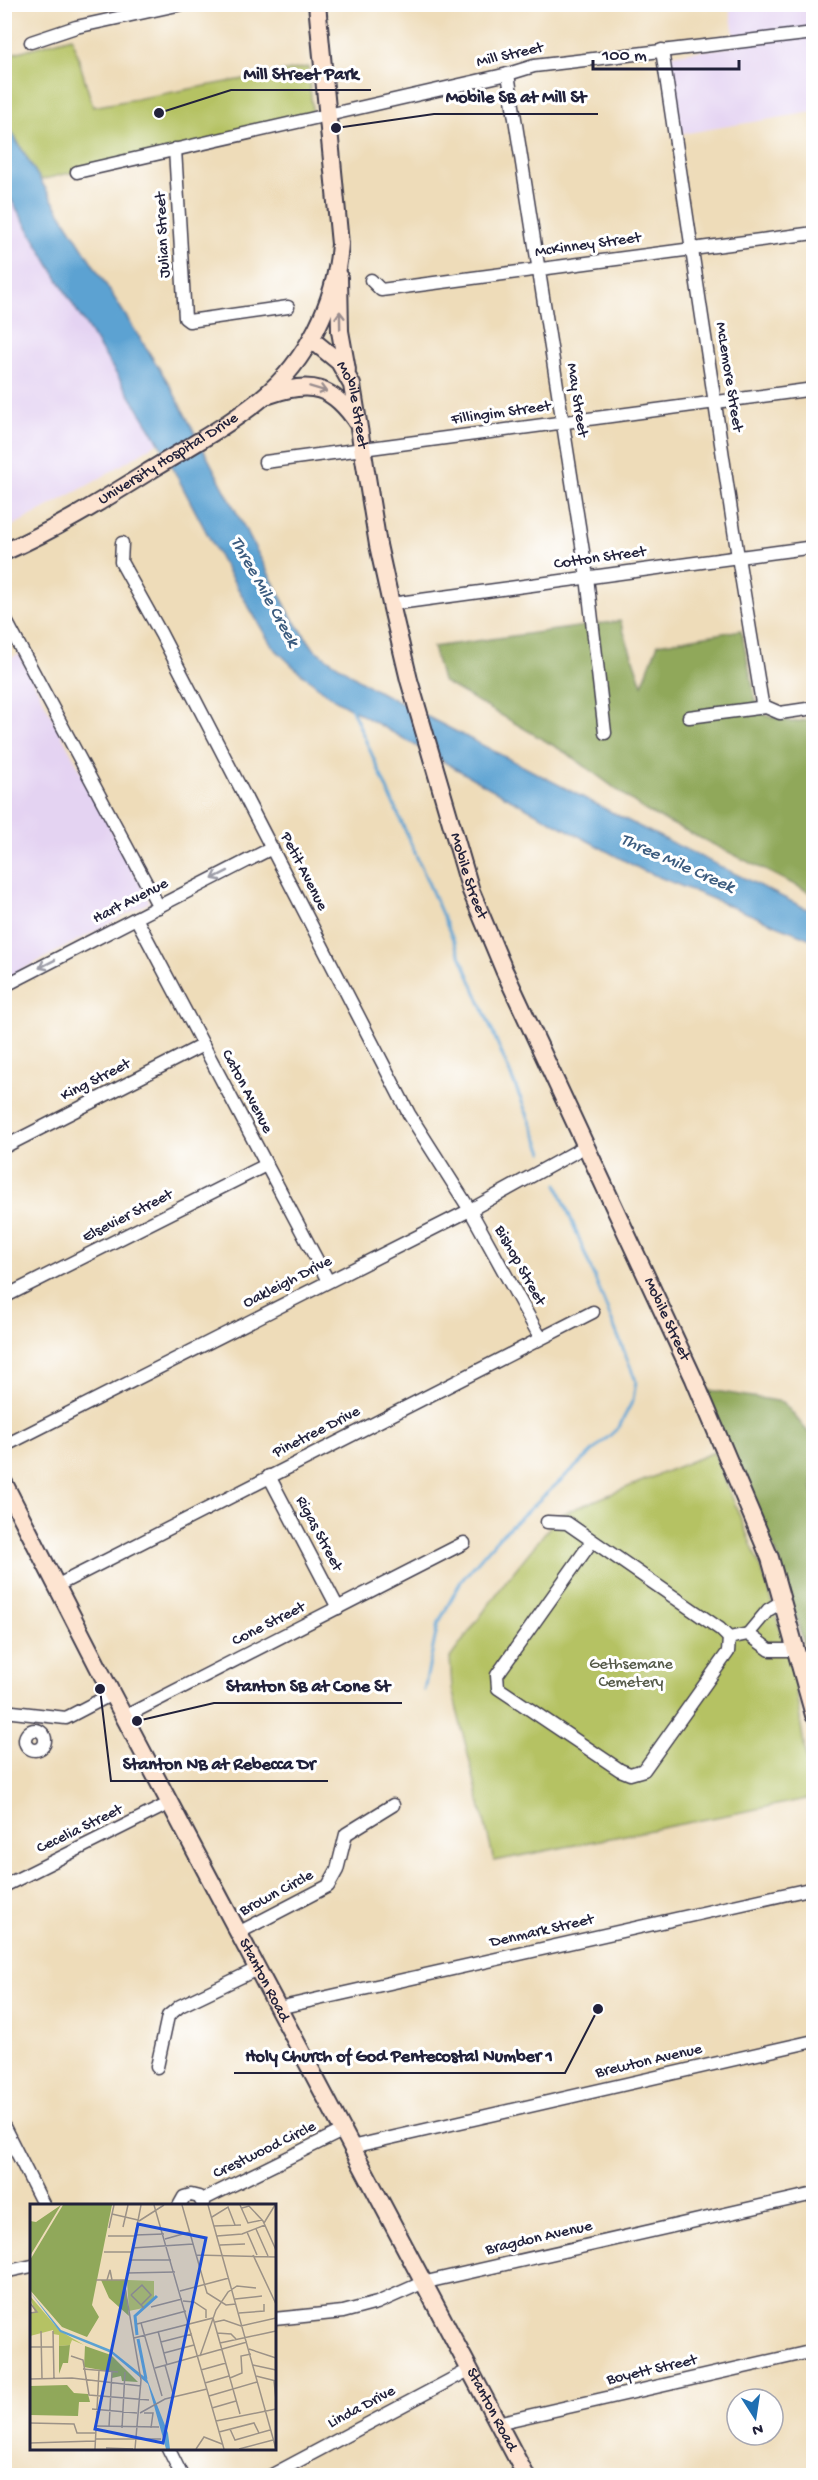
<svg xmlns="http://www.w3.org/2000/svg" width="818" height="2480" font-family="'Gochi Hand',sans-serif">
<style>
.built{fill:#e4d3f2}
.green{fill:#b5c264;stroke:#6c7250;stroke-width:1.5}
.forest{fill:#90a85a;stroke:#59654a;stroke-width:1.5}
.water{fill:#5ca2d2;stroke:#3f6286;stroke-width:1.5}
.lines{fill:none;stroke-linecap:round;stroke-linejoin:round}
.stream{stroke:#5ca2d2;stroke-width:3}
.street-casing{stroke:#413e4e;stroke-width:15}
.secondary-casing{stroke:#413e4e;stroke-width:20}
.street{stroke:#fff;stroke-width:12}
.secondary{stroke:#fde4d1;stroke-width:16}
.oneway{stroke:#9a8d8e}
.oneway2{stroke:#9c9ca7}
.labels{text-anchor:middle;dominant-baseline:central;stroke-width:6;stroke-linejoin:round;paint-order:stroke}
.street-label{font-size:16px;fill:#22223b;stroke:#fff}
.park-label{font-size:16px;fill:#555a49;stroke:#fff}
.water-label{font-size:18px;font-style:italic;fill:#3c5c7f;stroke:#fff}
.inset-river{fill:none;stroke:#5ca2d2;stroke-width:3}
.inset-road{fill:none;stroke:#9c9287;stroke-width:1.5}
.view{fill:#1d4ed8;fill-opacity:0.15;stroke:#1d4ed8;stroke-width:3}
.inset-edge{fill:none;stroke:#22223b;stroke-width:3}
.leader{fill:none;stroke:#22223b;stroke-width:2}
.callout-dot{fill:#22223b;stroke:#fff;stroke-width:2}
.callout-label{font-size:18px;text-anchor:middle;font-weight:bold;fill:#22223b;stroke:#fff;stroke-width:6;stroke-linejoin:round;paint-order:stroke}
</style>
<rect width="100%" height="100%" fill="#fff"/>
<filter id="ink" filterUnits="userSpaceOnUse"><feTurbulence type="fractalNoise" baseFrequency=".0167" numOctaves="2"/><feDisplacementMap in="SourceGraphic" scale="12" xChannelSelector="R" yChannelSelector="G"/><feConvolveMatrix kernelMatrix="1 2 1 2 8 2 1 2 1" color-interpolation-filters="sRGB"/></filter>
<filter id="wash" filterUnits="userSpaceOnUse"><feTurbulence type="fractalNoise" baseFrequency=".008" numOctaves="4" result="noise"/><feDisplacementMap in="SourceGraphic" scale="24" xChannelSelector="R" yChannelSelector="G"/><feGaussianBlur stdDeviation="1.35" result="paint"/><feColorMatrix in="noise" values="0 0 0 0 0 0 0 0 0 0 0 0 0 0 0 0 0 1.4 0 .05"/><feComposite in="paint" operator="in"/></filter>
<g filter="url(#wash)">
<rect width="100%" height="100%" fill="#eedcb9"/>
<g class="built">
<path d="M729 5H805L813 57V112L681 134 669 55 736 46Z"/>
<path d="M4 189 72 303 159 442 92 483 5 530Z"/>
<path d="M19 654 150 902 5 979 4 662Z"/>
</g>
<g class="green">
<path d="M72 37 93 107 308 67 313 117 40 180 5 120 4 56Z"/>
<path d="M714 1452 767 1584 793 1672 812 1798 494 1861 452 1689 450 1658 506 1581 559 1515Z"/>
</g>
<g class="forest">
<path d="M620 621 642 685 658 644 741 630 756 701 765 715 792 722 813 719V894L646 811 568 754 442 681 433 647Z"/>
<path d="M703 1389 783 1402 813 1438V1689L806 1651 778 1557Z"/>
</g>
<path class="water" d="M4 120 56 206 169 384 291 616 315 650 372 688 642 828 813 912V940L642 870 488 787 334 699 297 670 272 646 221 560 159 442 72 303 5 189Z"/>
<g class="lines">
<g class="stream">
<path d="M351 707 470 978 543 1152"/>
<path d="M424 1690 438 1624 461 1581 499 1537 619 1427 633 1400 636 1381 557 1184"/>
</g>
</g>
</g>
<g filter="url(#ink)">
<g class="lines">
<defs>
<g id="street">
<path d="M31 42 76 27 182 4"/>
<path d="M662 50 738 557 762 703 766 707"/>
<path d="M508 74 587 577 605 733"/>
<path d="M175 149 185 318 189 321 288 307"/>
<path d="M77 172 508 74 534 66 814 33"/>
<path d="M371 280 381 290 814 233"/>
<path d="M265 462 814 389"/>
<path d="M122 543 121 562 161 634 409 1114 470 1210 540 1337"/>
<path d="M391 604 814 547"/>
<path d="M4 617 159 907"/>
<path d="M689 717 766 707 780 713 814 708"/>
<path d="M136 918 328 1281"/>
<path d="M4 986 272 848"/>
<path d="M4 1147 203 1045"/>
<path d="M4 1297 266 1165"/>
<path d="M4 1446 470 1210 586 1146"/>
<path d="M269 1476 338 1608"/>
<path d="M547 1522 567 1523 720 1629 729 1638 748 1634 770 1650H797"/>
<path d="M592 1541 497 1675 498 1688 620 1770 630 1774 644 1770 728 1652 729 1638"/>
<path d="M56 1586 593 1312"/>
<path d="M748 1634 768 1610 783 1601"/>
<path d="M4 1711 66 1718 112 1694"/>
<path d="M124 1717 464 1543"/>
<circle cx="35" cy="1740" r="10"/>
<path d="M4 1886 170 1803"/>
<path d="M238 1933 328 1886 337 1870 346 1834 393 1805"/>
<path d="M278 2008 814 1888"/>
<path d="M157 2067 168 2016 180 2006 257 1969"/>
<path d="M4 2127 44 2206"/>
<path d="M351 2147 814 2041"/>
<path d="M202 2200 342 2131"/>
<path d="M179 2206 184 2197 191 2195 199 2197 204 2206"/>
<path d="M4 2272 32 2266"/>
<path d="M274 2319 343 2312 377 2303 422 2283 814 2194"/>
<path d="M497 2423 814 2351"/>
<path d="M168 2448 182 2476"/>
<path d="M270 2476 469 2370"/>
</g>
<g id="secondary">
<path d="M339 277 340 331 347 370"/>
<path id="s1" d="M311 339 339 362 352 385 378 545 391 604 409 680 471 891 504 970 694 1379 770 1558 814 1715"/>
<path d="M269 395C311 380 333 386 358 424"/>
<path id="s2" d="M4 552C57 529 103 500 151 470 188 447 228 426 262 398 307 361 336 302 340 244L317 4"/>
<path id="s3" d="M4 1483 112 1694 526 2476"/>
</g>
</defs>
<use href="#street" class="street-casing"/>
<use href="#secondary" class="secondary-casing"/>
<use href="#street" class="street"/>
<use href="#secondary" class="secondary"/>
</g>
<defs><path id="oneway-shaft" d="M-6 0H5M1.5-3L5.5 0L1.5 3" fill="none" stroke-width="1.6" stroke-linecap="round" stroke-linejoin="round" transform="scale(1.5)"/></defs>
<g class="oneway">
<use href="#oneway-shaft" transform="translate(340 320) rotate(-91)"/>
<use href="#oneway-shaft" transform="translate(318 389) rotate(17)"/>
</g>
<g class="oneway2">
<use href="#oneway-shaft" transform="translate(220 875) rotate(153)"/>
<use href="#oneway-shaft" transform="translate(47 964) rotate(153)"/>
</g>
</g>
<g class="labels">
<g class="street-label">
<text transform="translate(510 56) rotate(-13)">Mill Street</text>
<text transform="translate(164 235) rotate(-93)">Julian Street</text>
<text transform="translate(588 246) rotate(-8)">McKinney Street</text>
<text transform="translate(728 377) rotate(81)">McLemore Street</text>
<text transform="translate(576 400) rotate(81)">May Street</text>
<text stroke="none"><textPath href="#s1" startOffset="82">Mobile Street</textPath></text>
<text transform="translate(501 414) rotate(-8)">Fillingim Street</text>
<text stroke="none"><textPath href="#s2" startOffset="189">University Hospital Drive</textPath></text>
<text transform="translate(600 559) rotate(-8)">Cotton Street</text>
<text transform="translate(303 872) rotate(63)">Petit Avenue</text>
<text stroke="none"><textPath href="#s1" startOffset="568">Mobile Street</textPath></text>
<text transform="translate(131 902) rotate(-27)">Hart Avenue</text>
<text transform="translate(96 1081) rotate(-27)">King Street</text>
<text transform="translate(246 1092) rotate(62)">Caton Avenue</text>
<text transform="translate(128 1217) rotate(-27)">Elsevier Street</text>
<text transform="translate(519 1266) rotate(61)">Bishop Street</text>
<text transform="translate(288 1283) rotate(-27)">Oakleigh Drive</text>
<text stroke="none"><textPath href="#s1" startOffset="1054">Mobile Street</textPath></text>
<text transform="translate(317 1433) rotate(-27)">Pinetree Drive</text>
<text transform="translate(318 1534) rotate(62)">Rigas Street</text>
<text transform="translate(269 1625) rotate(-27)">Cone Street</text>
<text transform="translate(80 1830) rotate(-26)">Cecelia Street</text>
<text transform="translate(277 1894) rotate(-28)">Brown Circle</text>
<text transform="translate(542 1932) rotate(-13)">Denmark Street</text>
<text stroke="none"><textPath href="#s3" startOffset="561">Stanton Road</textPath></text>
<text transform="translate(649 2062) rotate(-13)">Brewton Avenue</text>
<text transform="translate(265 2151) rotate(-26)">Crestwood Circle</text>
<text transform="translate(539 2239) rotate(-13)">Bragdon Avenue</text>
<text transform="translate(652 2371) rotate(-13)">Boyett Street</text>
<text transform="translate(362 2408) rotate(-28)">Linda Drive</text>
<text stroke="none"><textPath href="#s3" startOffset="1047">Stanton Road</textPath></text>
</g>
<g class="park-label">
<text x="631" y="1665">Gethsemane<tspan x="631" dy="18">Cemetery</tspan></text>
</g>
<g class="water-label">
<text transform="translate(264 592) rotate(61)">Three Mile Creek</text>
<text transform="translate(677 864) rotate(24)">Three Mile Creek</text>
</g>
</g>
<g transform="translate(30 2204)">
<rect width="246" height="246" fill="#eedcb9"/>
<path d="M97 76 124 77V94L113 104 99 107ZM0 92 30 127 54 141 42 136 40 141 29 142V131L23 130V126L0 132V109H5Z" fill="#b5c264"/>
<path d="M31 1 0 52V17L6 18ZM33 1H82L62 101 69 113 57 133 32 123 0 86V56ZM71 76H95L99 112 79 94ZM40 141 38 159H33L29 170V142ZM55 142 81 151 108 178 92 177 91 172 82 174V168L54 163ZM37 181 44 189 58 190 60 198H49L48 212 0 211V182Z" fill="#90a85a"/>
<path d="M0 88 31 126 81 146 117 175 138 229 140 245H136L118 180 81 149 30 128Z" fill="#5ca2d2"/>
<path class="inset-river" d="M107 131 105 112 127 92M108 135 116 175"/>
<path class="inset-road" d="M124 1 194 245M152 1 177 89 196 101 206 100M178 1 246 245M210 1 218 19 232 16M212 4 219 2 233 17 246 46M82 10 108 16M182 13 198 3 205 21M109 17 134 1M234 19 245 1M184 22 211 21M93 23 98 1M79 24 84 1M226 25 238 52M217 28 227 51M105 31 134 30M78 32H105M187 32 212 30 235 21M135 35 160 28M190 41 215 40M102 44 163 40M74 48H102M166 51 246 53M223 51 246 100M100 56H141M97 69 145 68M66 76H96M77 76 80 66 82 76M150 87 199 74M101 91 112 81 121 91 111 101M101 91 114 104M205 95 232 92M153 97 164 98 176 106V114M0 99 7 108 0 109M121 103 152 95M209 109 234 107V100M185 118 194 116 211 122 246 114M111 119 132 192M107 120 156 107M11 127 12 175M23 127 24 175M128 127 137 161M187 129 201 130 206 135M0 133V175M104 134 183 114 210 210M131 138 162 130M190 139 246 127M0 143H23M219 145 246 154M134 149 164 141M41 152 53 156 59 191 119 196M170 152 186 106 198 88 207 82 226 84M135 161 144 193M223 161 246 166M125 164 217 138M53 165 88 168M171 166 196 159M226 172 246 177M200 174 212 169 211 152 221 150M0 175 42 174 111 182M244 177 246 196M175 179 199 172M179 192 227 178M182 204 206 197M62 205 107 209M110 209 135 195 177 185M114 209H123L121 224M186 217 246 205M0 219 44 220 47 229H65M65 222 129 223M79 223 82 167M92 224 95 168M200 225 205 236 240 226M189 228 224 219 229 229M65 235H131M0 239 65 237M76 244 103 245M65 245 69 166M105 245 111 176 95 84 111 1M166 245 174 233 192 240M209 245 243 236"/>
<path class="view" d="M108 20 176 34 133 239 65 225Z"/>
<rect width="246" height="246" class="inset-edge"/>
</g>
<path class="leader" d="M159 113L231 90H371M336 128L434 114H598M137 1721L214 1703H402M100 1689L111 1781H328M598 2009L565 2073H234"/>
<g class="callout-dot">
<circle cx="159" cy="113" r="6"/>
<circle cx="336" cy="128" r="6"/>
<circle cx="137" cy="1721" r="6"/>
<circle cx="100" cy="1689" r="6"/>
<circle cx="598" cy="2009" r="6"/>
</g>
<g class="callout-label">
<text x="301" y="79">Mill Street Park</text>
<text x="516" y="102">Mobile SB at Mill St</text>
<text x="308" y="1691">Stanton SB at Cone St</text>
<text x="219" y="1769">Stanton NB at Rebecca Dr</text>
<text x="399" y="2061">Holy Church of God Pentecostal Number 1</text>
</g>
<rect width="818" height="2480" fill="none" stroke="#fff" stroke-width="24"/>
<g transform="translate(755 2417) rotate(168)"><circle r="28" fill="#ffffff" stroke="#a7a7b1" stroke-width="1.5"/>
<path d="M0-4.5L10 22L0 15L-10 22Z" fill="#1f6fb2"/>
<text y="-9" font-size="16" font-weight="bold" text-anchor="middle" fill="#22223b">N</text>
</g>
<path d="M593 60v9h146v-9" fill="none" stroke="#22223b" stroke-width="3"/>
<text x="602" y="60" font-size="18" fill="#22223b" stroke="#ffffff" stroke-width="4.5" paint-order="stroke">100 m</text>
</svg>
